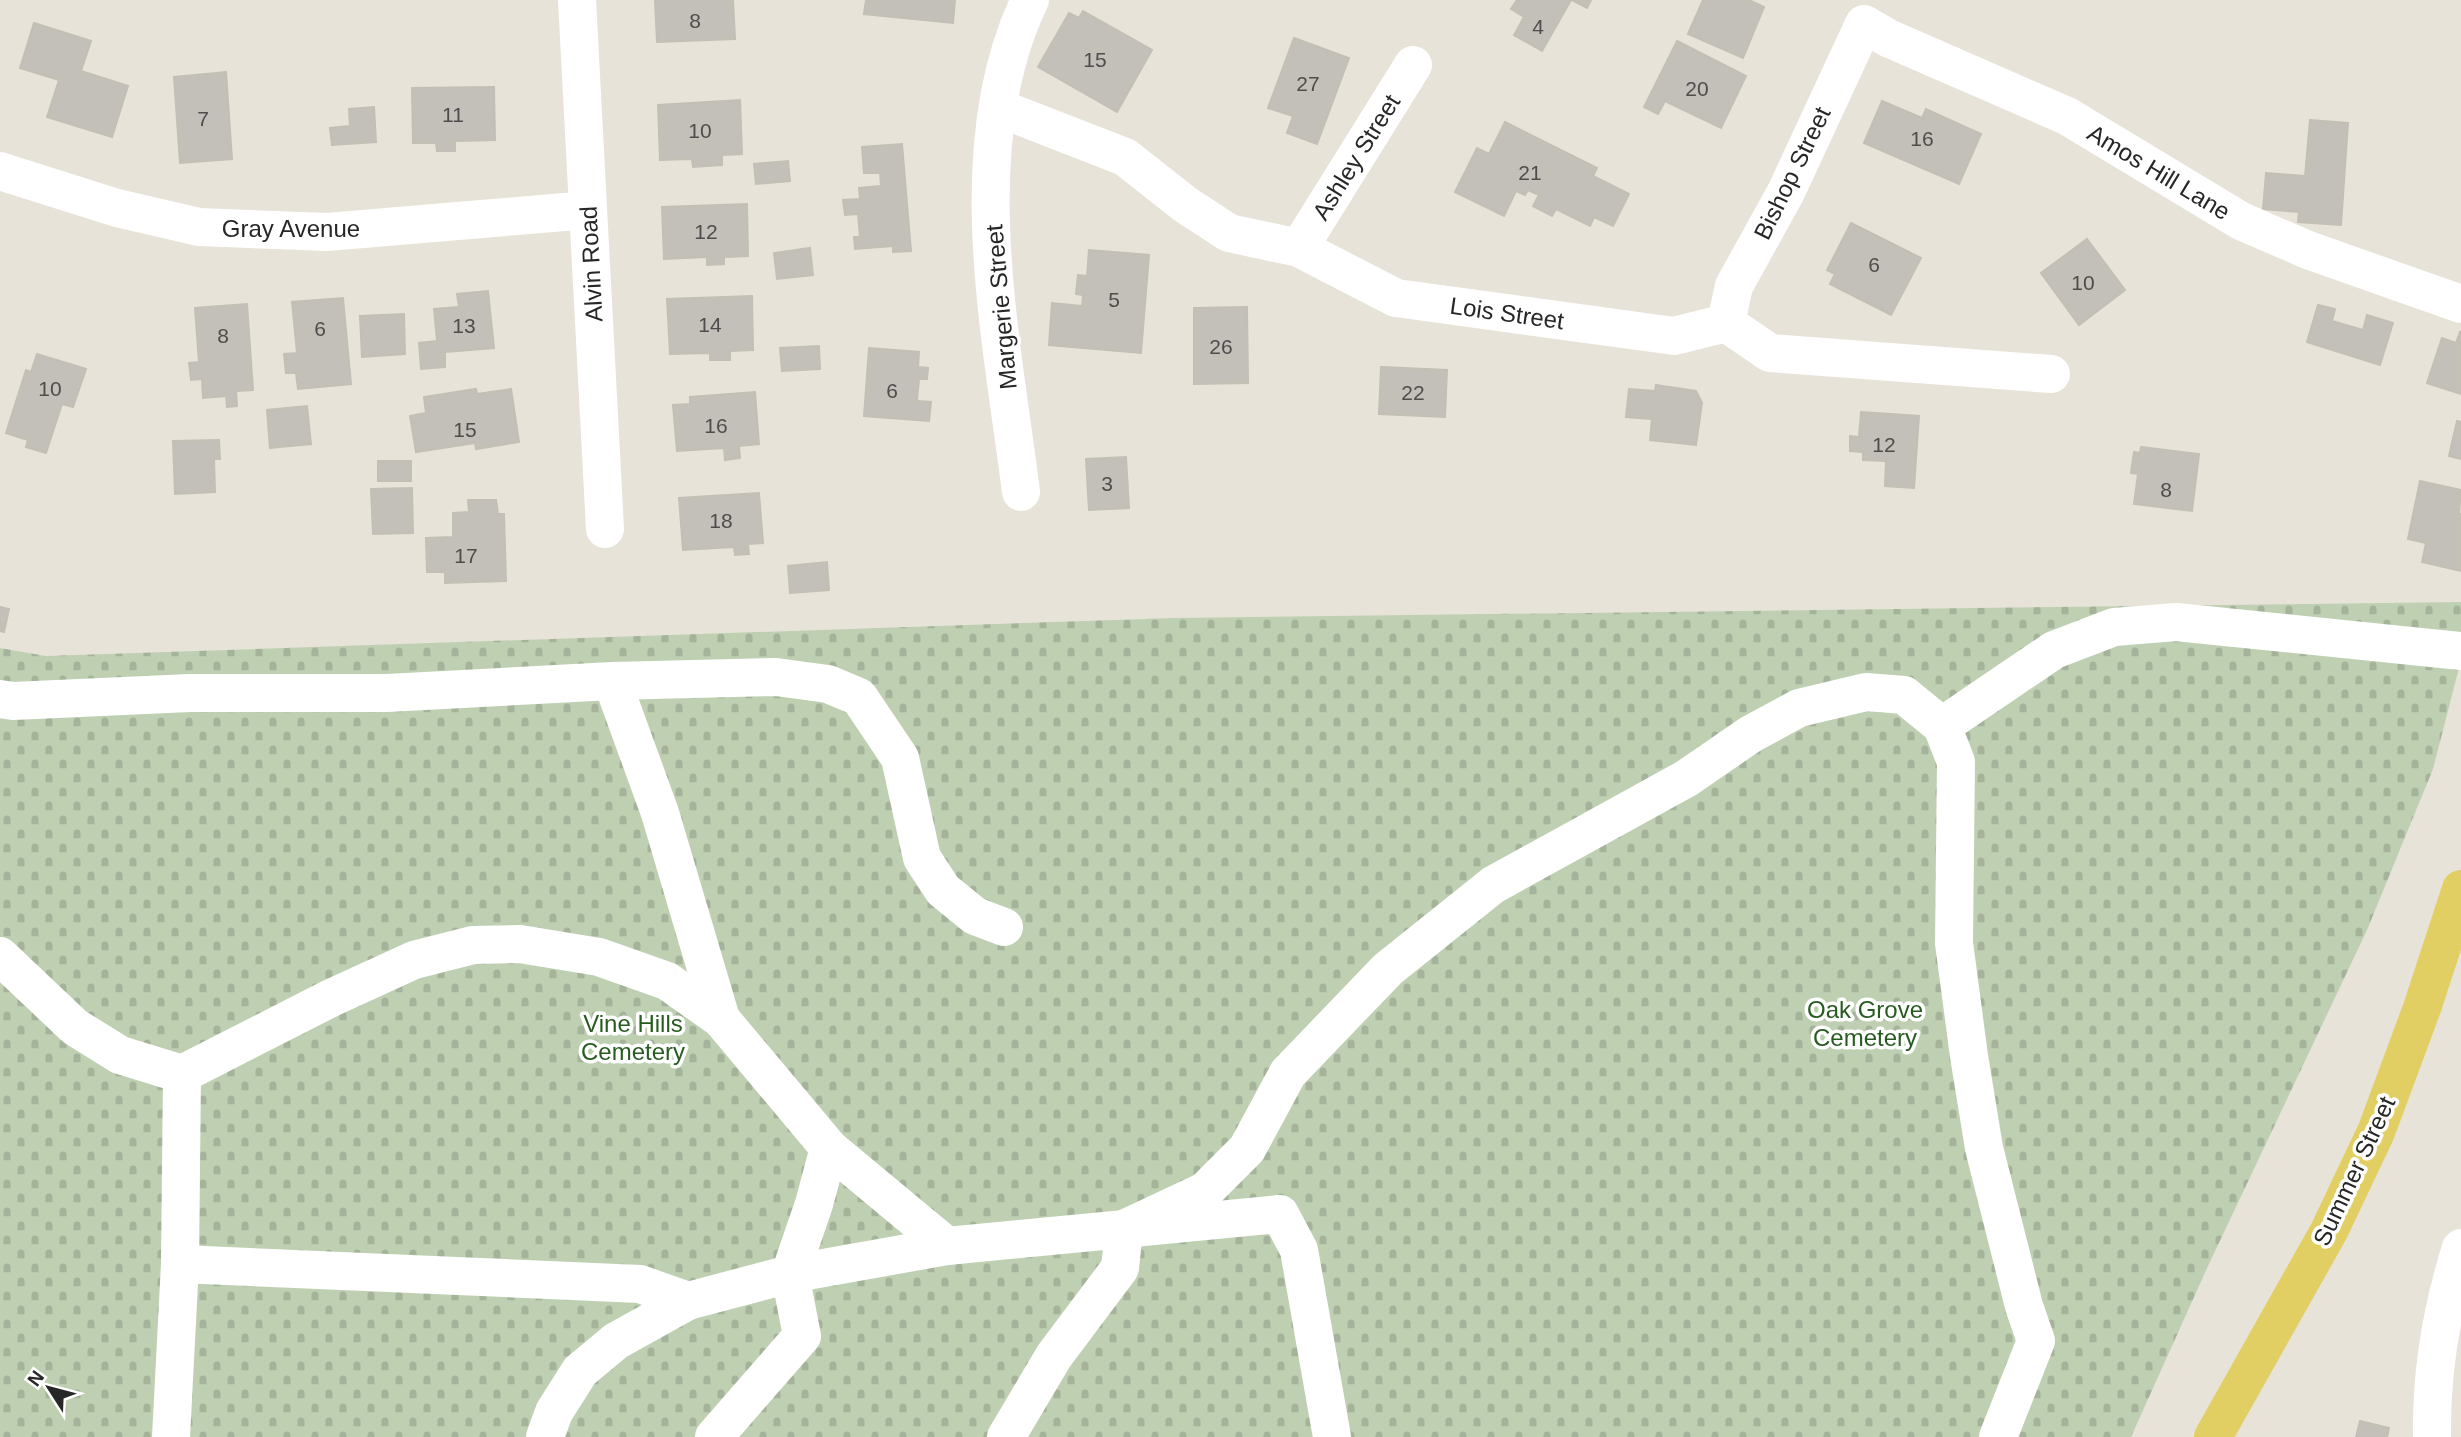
<svg xmlns="http://www.w3.org/2000/svg" width="2461" height="1437" font-family="Arial,sans-serif">
<style>
.cemetery{fill:url(#cemetery-stones)}
.building{fill:#c3c0b9;stroke:#c3bfb4;stroke-width:2}
.lines{fill:none;stroke-linecap:round;stroke-linejoin:round}
.minor{stroke:#fff;stroke-width:38}
.major{stroke:#e2cf64;stroke-width:38}
.labels{text-anchor:middle;dominant-baseline:central;stroke-width:7;stroke-linejoin:round;paint-order:stroke}
.number-label{font-size:21px;fill:#4e4d4c}
.street-label{font-size:24px;fill:#272727;stroke:#fff}
.park-label{font-size:24px;fill:#275b1f;stroke:#fff}
</style>
<defs>
<pattern id="cemetery-stones" width="16" height="16" patternUnits="userSpaceOnUse" patternTransform="scale(1.75)"><rect width="16" height="16" fill="#bfd0b2"/><path d="M2 7V4a2 2 0 0 1 4 0v3zM10 15v-3a2 2 0 0 1 4 0v3z" fill="#a4b399"/></pattern>
</defs>
<rect width="100%" height="100%" fill="#e8e3d9"/>
<path class="cemetery" d="M2461 602V660L2433 769 2367 930 2208 1266 2131 1437H0V648L46 656 1174 618Z"/>
<g class="building">
<path d="M655 0H733L735 39 657 42Z"/>
<path d="M866 0H955L953 23 864 14Z"/>
<path d="M1517 0H1571L1542 51 1514 35 1524 17 1511 9Z"/>
<path d="M1572 0H1591L1587 8Z"/>
<path d="M1703 0H1749L1764 7 1743 58 1688 34Z"/>
<path d="M1083 11 1152 50 1117 112 1038 67 1069 13 1079 18Z"/>
<path d="M34 23 91 41 81 71 128 86 112 137 47 117 59 80 20 68Z"/>
<path d="M1294 38 1349 58 1317 144 1287 133 1293 116 1268 108Z"/>
<path d="M1677 41 1746 76 1721 128 1665 101 1658 114 1644 107Z"/>
<path d="M226 72 232 159 180 163 174 77Z"/>
<path d="M494 87 495 140 455 141V151H437L436 143H413L412 88Z"/>
<path d="M740 100 742 154 722 155V165L693 167 692 159 660 160 658 105Z"/>
<path d="M1882 101 1922 118 1926 109 1981 134 1959 184 1864 143Z"/>
<path d="M374 107 376 142 332 145 330 128 350 126 349 109Z"/>
<path d="M2310 120 2348 123 2341 225 2298 222 2299 212 2263 209 2266 173 2305 176Z"/>
<path d="M1505 122 1597 168 1593 176 1629 194 1613 226 1594 217 1590 226 1556 209 1552 216 1533 206 1539 195 1528 190 1525 195 1516 191 1504 216 1455 192 1477 148 1489 154Z"/>
<path d="M902 144 911 251 893 252V246L855 249 854 237H860L858 214 845 215 843 200 860 199 859 188 881 186 880 173H864L862 147Z"/>
<path d="M788 161 790 181 756 184 754 164Z"/>
<path d="M747 204 748 256 724 257V264L707 265V257L664 259 662 207Z"/>
<path d="M1851 223 1921 258 1891 315 1830 284 1835 274 1827 270Z"/>
<path d="M2087 239 2125 290 2079 325 2041 273Z"/>
<path d="M810 248 813 275 777 279 774 253Z"/>
<path d="M1089 250 1149 255 1141 353 1049 345 1052 303 1082 306 1083 295 1076 294 1078 275 1087 276Z"/>
<path d="M488 291 494 348 445 352V367L421 369 419 343 437 341 434 309 459 307 457 294Z"/>
<path d="M752 296 753 350 730 351V360H710V353L670 354 667 299Z"/>
<path d="M343 298 351 384 298 389 296 373H286L284 354 297 353 292 302Z"/>
<path d="M247 304 253 390 236 391 237 406 227 407 226 396 203 398 202 379 191 380 189 363 199 362 195 308Z"/>
<path d="M2318 305 2335 309 2332 321 2363 330 2367 315 2393 323 2380 365 2307 342Z"/>
<path d="M1247 307 1248 383 1194 384V308Z"/>
<path d="M404 314 405 354 362 357 360 316Z"/>
<path d="M2460 332H2461V394L2427 383 2442 338 2456 343Z"/>
<path d="M819 346 820 369 782 371 780 348Z"/>
<path d="M869 348 919 352 918 367 928 368 927 379H919L917 401 931 402 929 421 864 416Z"/>
<path d="M37 354 86 369 73 407 62 404 46 453 26 447 28 440 6 433 26 370 31 372Z"/>
<path d="M1381 367 1447 370 1445 417 1379 414Z"/>
<path d="M1656 385 1696 391 1702 403 1696 445 1650 440 1652 419 1626 417 1629 389 1655 391Z"/>
<path d="M476 389 477 394 511 389 519 442 476 449 475 443 416 452 410 416 426 413 424 397Z"/>
<path d="M755 392 759 444 739 446 740 458 725 460 724 448 677 451 673 405 690 404V397Z"/>
<path d="M307 406 311 444 270 448 267 410Z"/>
<path d="M1861 412 1919 416 1914 488 1885 486 1886 461 1863 460V452L1850 451V436L1859 437Z"/>
<path d="M2457 421 2461 422V459L2449 456Z"/>
<path d="M219 440 220 459H214L215 492 175 494 173 441Z"/>
<path d="M2141 447 2199 454 2192 511 2134 504 2138 474 2131 473 2134 452 2140 453Z"/>
<path d="M1126 457 1129 508 1089 510 1086 459Z"/>
<rect x="378" y="461" width="33" height="20"/>
<path d="M2420 481 2461 490 2459 514H2461V571L2422 562 2426 543 2408 539Z"/>
<path d="M412 488 413 533 373 534 371 489Z"/>
<path d="M759 493 763 543 748 544 749 554 735 555 734 547 683 550 679 498Z"/>
<path d="M468 500H496L498 514H504L506 581 445 583V572H427L426 538 453 537V513L469 512Z"/>
<path d="M827 562 829 590 790 593 788 566Z"/>
<path d="M0 607 9 609 4 632 0 631Z"/>
<path d="M2360 1421 2389 1428 2387 1437H2356Z"/>
</g>
<g class="lines">
<g class="minor">
<path d="M577 0 605 529"/>
<path d="M999 108 1125 157 1186 205 1229 233 1299 248 1396 298 1674 336 1726 323 1770 353 2051 374"/>
<path d="M0 171 117 208 199 227 327 232 588 210"/>
<path d="M1299 248 1413 65"/>
<path d="M1726 323 1734 286 1786 192 1864 24 1888 38 2067 116 2241 221 2308 250 2461 304"/>
<path d="M1021 492C1002 338 959 146 1030 0"/>
<path d="M612 681 660 813 721 1019"/>
<path d="M0 699 13 701 190 693H387L612 681 776 677 828 684 859 697 900 758 922 858 943 890 975 916 1004 927"/>
<path d="M0 956 75 1027 120 1055 182 1074 331 998 414 960 473 945 520 944 599 957 667 981 721 1019 829 1148"/>
<path d="M947 1246 829 1148 814 1204 790 1274 947 1246 1280 1214 1299 1250 1332 1437"/>
<path d="M180 1264 640 1284 688 1301"/>
<path d="M171 1437 180 1264 182 1074"/>
<path d="M545 1437 554 1412 580 1371 616 1341 688 1301 790 1274 802 1336 714 1437"/>
<path d="M1006 1437 1054 1356 1120 1268 1124 1229 1205 1191 1247 1149 1288 1073 1388 969 1493 885 1687 778 1751 734 1799 708 1866 692 1904 695 1942 726"/>
<path d="M1998 1437 2036 1341 2024 1306 1984 1148 1969 1056 1954 943 1956 762 1942 726 2054 650 2114 627 2176 622 2461 651"/>
<path d="M2432 1437C2431 1374 2442 1308 2461 1248"/>
</g>
<path class="major" d="M2213 1437 2329 1231 2376 1132 2422 1008 2461 889"/>
</g>
<g class="labels">
<g class="number-label">
<text x="695" y="20">8</text>
<text x="1538" y="26">4</text>
<text x="1095" y="59">15</text>
<text x="1308" y="83">27</text>
<text x="1697" y="88">20</text>
<text x="453" y="114">11</text>
<text x="203" y="118">7</text>
<text x="700" y="130">10</text>
<text x="1922" y="138">16</text>
<text x="1530" y="172">21</text>
<text x="706" y="231">12</text>
<text x="1874" y="264">6</text>
<text x="2083" y="282">10</text>
<text x="1114" y="299">5</text>
<text x="710" y="324">14</text>
<text x="464" y="325">13</text>
<text x="320" y="328">6</text>
<text x="223" y="335">8</text>
<text x="1221" y="346">26</text>
<text x="50" y="388">10</text>
<text x="892" y="390">6</text>
<text x="1413" y="392">22</text>
<text x="716" y="425">16</text>
<text x="465" y="429">15</text>
<text x="1884" y="444">12</text>
<text x="1107" y="483">3</text>
<text x="2166" y="489">8</text>
<text x="721" y="520">18</text>
<text x="466" y="555">17</text>
</g>
<g class="street-label">
<text transform="translate(1356 157) rotate(-58)">Ashley Street</text>
<text transform="translate(2159 172) rotate(31)">Amos Hill Lane</text>
<text transform="translate(1792 173) rotate(-64)">Bishop Street</text>
<text x="291" y="228">Gray Avenue</text>
<text transform="translate(591 264) rotate(-93)">Alvin Road</text>
<text transform="translate(1001 307) rotate(-95)">Margerie Street</text>
<text transform="translate(1507 313) rotate(8)">Lois Street</text>
<text transform="translate(2354 1171) rotate(-65)">Summer Street</text>
</g>
<g class="park-label">
<text x="1865" y="1009">Oak Grove<tspan x="1865" dy="28">Cemetery</tspan></text>
<text x="633" y="1023">Vine Hills<tspan x="633" dy="28">Cemetery</tspan></text>
</g>
</g>
<g transform="translate(49 1388) rotate(306)" stroke="#ffffff" stroke-width="5" paint-order="stroke">
<path d="M0-5L12 26L0 18L-12 26Z" fill="#272727"/>
<text y="-10" font-size="19" font-weight="bold" text-anchor="middle" fill="#272727">N</text>
</g>
</svg>
